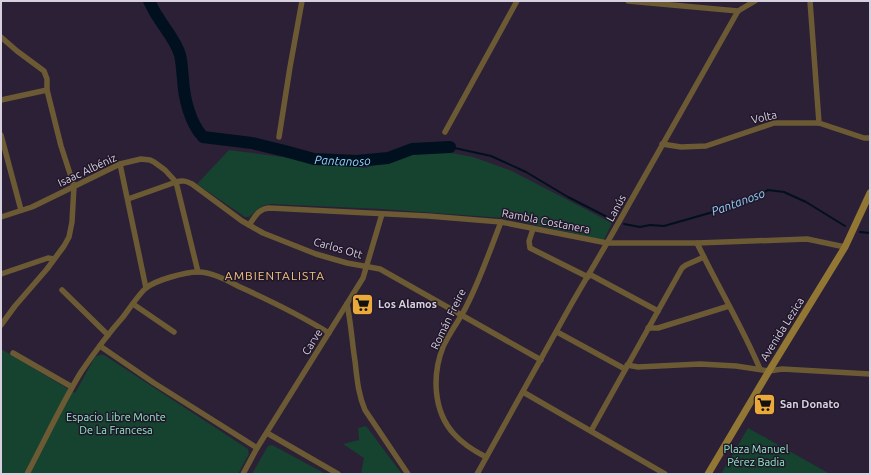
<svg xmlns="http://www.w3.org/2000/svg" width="871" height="475" font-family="Ubuntu,sans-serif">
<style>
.green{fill:#164230}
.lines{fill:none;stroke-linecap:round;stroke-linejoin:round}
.stream{stroke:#00101f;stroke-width:2}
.river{stroke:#00101f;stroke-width:12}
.street{stroke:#6b5a33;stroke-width:5.5}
.secondary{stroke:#927634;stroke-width:7}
.labels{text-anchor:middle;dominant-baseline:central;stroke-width:3;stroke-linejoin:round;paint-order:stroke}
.street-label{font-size:11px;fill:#d7d0de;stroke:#21172b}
.poi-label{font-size:11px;font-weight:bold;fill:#d7d0de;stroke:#21172b;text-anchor:start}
.park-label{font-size:11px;fill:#8ee8c0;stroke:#21172b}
.water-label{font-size:12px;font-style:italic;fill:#95d2fa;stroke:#21172b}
.neighbourhood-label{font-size:12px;letter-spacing:1px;fill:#f2c280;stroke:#21172b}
</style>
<rect width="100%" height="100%" fill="#2b2035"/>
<g class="green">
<path d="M229 150 365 168 414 153 440 151 473 157 512 171 612 223 604 240 503 218 381 209 270 204 262 206 249 217H245L197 184Z"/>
<path d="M1 349 75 393 95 357 99 355H104L248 449 249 454 238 474H1Z"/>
<path d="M366 426 402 474H361L364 458 343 444 359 440 358 428Z"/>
<path d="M748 428 830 474H721Z"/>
<path d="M272 445 326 474H252L268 446Z"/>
</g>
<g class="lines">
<g class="stream">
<path d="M450 147 491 156 526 172 568 197 613 220"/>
<path d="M624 224 640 227 650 225 664 226 713 212 729 203 748 201 768 190 784 192 806 202 845 226"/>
<path d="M860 232 870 233"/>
</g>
<path class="river" id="s1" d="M149 1C152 6 154 12 158 17 165 29 176 41 180 55 182 63 182 71 183 79 184 98 190 123 203 137L252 143 285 151 314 159 357 161 388 158 412 149 450 147"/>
<g class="street">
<path d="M628 1 738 11"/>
<path d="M810 1 819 123"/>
<path d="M1 37 17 51 44 71 47 79V90L61 146 74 186 72 222 69 237 64 246 47 269 15 306 1 325"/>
<path d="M1 100 47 90"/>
<path d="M445 132 517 1"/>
<path d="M1 135 21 210"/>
<path d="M279 137 290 67 302 1"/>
<path d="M662 144 681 147 706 146 774 123H819L864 138H870"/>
<path d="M120 164 146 288"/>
<path d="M128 199 176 182C183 180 186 181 192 184L242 221 263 233 316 254 347 263 380 269 541 360"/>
<path d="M1 217 32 207 120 164 141 159 150 160 154 162 165 170 176 182 198 272"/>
<path d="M249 225C255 217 258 209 269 208L428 216 501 222 607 243H697L807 239 845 247"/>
<path d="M533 229 529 241 530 248 588 277"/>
<path d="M697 243C717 285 742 326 760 369"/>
<path d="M1 274 48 258 54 259"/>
<path d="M589 274 658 311"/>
<path d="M62 290 108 335"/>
<path d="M133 304 174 332"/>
<path d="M347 304C351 323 352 342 355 361 357 378 358 394 365 410L408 474"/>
<path d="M648 328H658L729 306"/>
<path d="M557 332 625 369"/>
<path d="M100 346 154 383 257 448"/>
<path d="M13 353 72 387"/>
<path d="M627 365 638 367 700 364 736 366 769 371 782 369 870 374"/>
<path d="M523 392 665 474"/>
<path d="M591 431 682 268 686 265 704 257"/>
<path d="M267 433 338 474"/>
<path d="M486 457C474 451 463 444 454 434 433 411 432 375 443 347 449 333 459 321 466 307 480 280 490 250 501 222"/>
<path d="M27 474C45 440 61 405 81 372 94 353 108 334 123 317 129 309 139 294 146 288 156 280 185 272 198 272 212 272 228 281 240 287 271 301 300 315 329 333"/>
<path d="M243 474 257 448 363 278 382 214"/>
<path d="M477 474 572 303 607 243 738 11 755 1"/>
</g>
<path class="secondary" d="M708 474 769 371 845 247 870 193"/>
</g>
<defs>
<symbol id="supermarket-square" viewBox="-11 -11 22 22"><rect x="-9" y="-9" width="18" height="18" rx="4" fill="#eca93b" stroke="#21172b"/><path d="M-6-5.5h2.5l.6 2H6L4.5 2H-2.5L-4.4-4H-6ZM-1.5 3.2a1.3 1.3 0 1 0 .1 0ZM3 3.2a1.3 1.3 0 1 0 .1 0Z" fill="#111"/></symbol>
</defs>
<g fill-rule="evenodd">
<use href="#supermarket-square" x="350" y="292" width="25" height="25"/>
<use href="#supermarket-square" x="752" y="392" width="25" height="25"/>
</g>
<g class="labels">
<g class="street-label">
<text transform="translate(764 117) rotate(-13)">Volta</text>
<text transform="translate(87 170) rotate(-25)">Isaac Albéniz</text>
<text transform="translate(616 208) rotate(-61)">Lanús</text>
<text transform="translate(546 221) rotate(11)">Rambla Costanera</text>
<text transform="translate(338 248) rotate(16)">Carlos Ott</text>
<text transform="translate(448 319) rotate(-64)">Román Freire</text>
<text transform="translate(782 329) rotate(-58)">Avenida Lezica</text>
<text transform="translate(312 342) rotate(-58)">Carve</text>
</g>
<g class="poi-label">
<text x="378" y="304">Los Alamos</text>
<text x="780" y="404">San Donato</text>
</g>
<g class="park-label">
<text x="116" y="417">Espacio Libre Monte<tspan x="116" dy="13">De La Francesa</tspan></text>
<text x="756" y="449">Plaza Manuel<tspan x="756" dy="13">Pérez Badia</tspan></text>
</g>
<g class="water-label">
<text stroke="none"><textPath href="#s1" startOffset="291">Pantanoso</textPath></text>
<text transform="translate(738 202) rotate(-20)">Pantanoso</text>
</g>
<g class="neighbourhood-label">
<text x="275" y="275">AMBIENTALISTA</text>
</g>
</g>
<rect width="871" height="475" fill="none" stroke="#d7d0de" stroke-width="4"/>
</svg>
